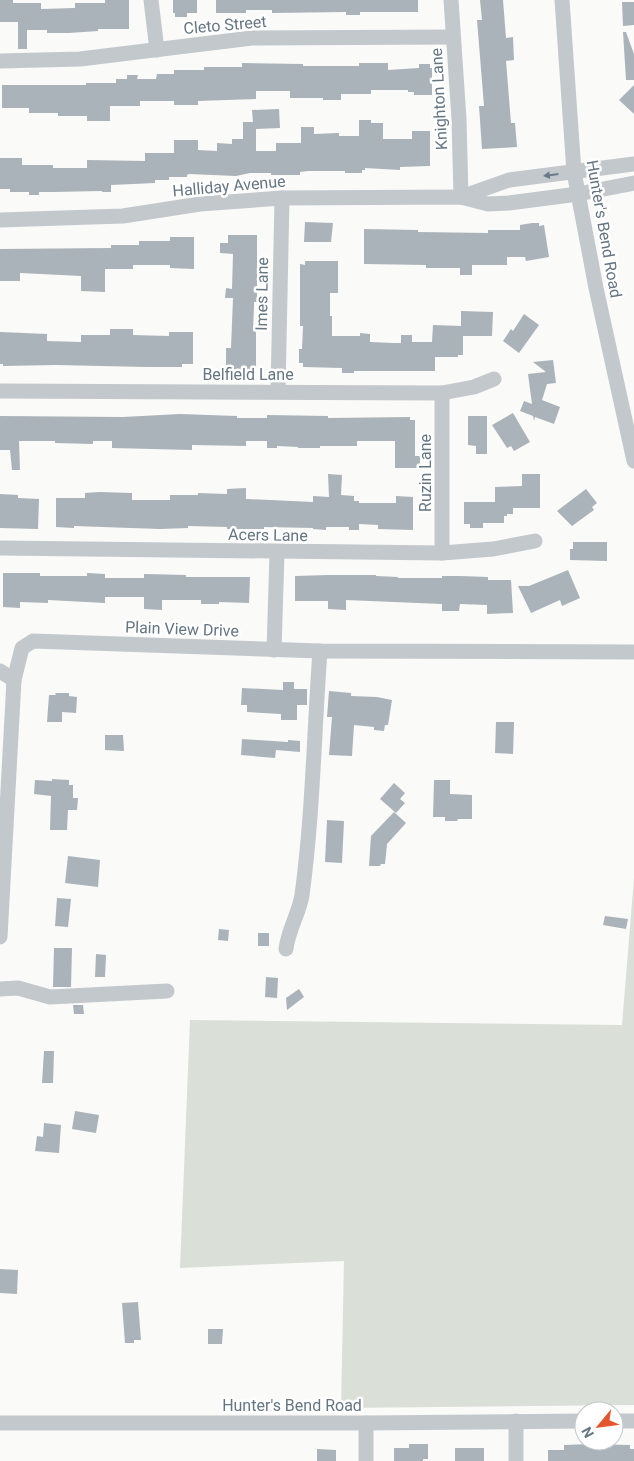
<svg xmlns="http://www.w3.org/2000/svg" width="634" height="1461" font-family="Roboto,sans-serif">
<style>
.green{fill:#dadfd7}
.building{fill:#aab3b9}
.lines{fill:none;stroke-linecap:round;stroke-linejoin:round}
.minor{stroke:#c3c8cc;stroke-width:15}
.oneway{fill:#6a7a87}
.labels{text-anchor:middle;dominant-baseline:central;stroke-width:5;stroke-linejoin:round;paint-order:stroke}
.street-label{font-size:16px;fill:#657683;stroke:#fff}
</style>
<rect width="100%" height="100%" fill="#fafaf8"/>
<path class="green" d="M634 878V1405L341 1408 344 1261 180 1268 190 1020 622 1025Z"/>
<g class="building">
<path d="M0 0H13V3H41V9L75 8V3H105V0H129V29H98V31L69 33H47V30H27V49H18V22H0Z"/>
<path d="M173 0H197V13H187V17H175V13H173Z"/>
<path d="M216 0H418V12H360V15H346V12L272 13V10H246V13H216Z"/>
<path d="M480 0H503L506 38 513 37 514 60 506 61 511 123H515L517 147 482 149 479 106H484L477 20H482Z"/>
<path d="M622 2H634V25L623 26Z"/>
<path d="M623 32H626L634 54V80H626Z"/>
<path d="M242 63 303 64V66H359V63H388V70L419 68V64H430V68H432V95H414V92H408V90H371V94H341V100H323V98H290V91H256V99L198 101V105H174V101H140V106H110V121H87V116H58V113H29V108H2V85H86V83H116V79H127V75H138L137 79H156L157 74H174V70H204V67H242Z"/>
<path d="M634 85V114L619 100Z"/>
<path d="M279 109 280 128 256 129V151H276V143H301V127H314V134L339 133V136H359V120H371V123H383V139H412V131H430V166L400 167V170L365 168V170H362V173H345V171H308L300 172V175H271V173H250L236 176 189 174 187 175V177H169V180H155V183L111 185V192H102V191L53 192H39V195H29V192H10V189H0V158H22V165H53V168H87V160L145 161V153H174V140H198V150L217 151V143L232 144V139H243V122H253L252 110Z"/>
<path d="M305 222 333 223 331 242H304Z"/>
<path d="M532 223H539V226L544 225 549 257 526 261 525 257H507V265H472V275H460V268H426V265L364 264V229L418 230V232L488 233V230H520V225Z"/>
<path d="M228 235H257V302H254V307L253 330H256V366H254V373H226V348H231L233 298H225L226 288 232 289 233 254 220 253V243H228Z"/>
<path d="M170 237H194V269L170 268V265H133V269H105V292L81 291V276L20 273V281H0V249L111 248V245H139V241H170Z"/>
<path d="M305 261H338V293H330V316H332V336H360V333L370 334V342L393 343H401V335H412V342H432L433 325 461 326V311L493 312 492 336H463V355H458V357H435V371H354V373H342V368L303 367V363H299V349H302L303 326H300V264L305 265Z"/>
<path d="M524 314 539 325 519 353 503 341 511 329 513 331Z"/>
<path d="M110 329H133V335L169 336V332H193V364H182V367H147L56 365 3 366V364H0V332L47 334V341L81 342V335H110Z"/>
<path d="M553 360 556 383 547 384 542 400 560 407 554 424 535 417 534 421 533 416 520 411 524 401 532 404 528 374 546 372 533 362Z"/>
<path d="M513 413 530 442 514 451 511 446 507 448 492 425Z"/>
<path d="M180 414 237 416V418H267V415L328 416V418L410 417V420H415V456H420V468H395V441H357V446H320V448H298V447L277 446V448H267V441H246V446L192 445V450L112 448V441H93V444L55 443V441H19L20 470H12L10 450H0V416L123 417Z"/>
<path d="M468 416H487V454H476V446L468 445Z"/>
<path d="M328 474 342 475 341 495 354 496V501H359V503H396V496L413 497V530L378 529V525L359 524V530H349V527H326V530L313 529V528L264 527V529H227V527L188 526V528L160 529 74 526V528L56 527V498H85V493L100 492 132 493V500H170V495H198V493L227 494V489L246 488V499L313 502V496L329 497Z"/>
<path d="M522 474H540V508H513V514H507V516H504V523H483V528H470V524H464V502H495V487L522 486Z"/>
<path d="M586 489 597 503 592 507 594 510 572 526 557 511Z"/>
<path d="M0 494 18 495V498L39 499 38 529 0 528Z"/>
<path d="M573 542H607V561L570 560V549H573Z"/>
<path d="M568 570 580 598 562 606 560 600 531 613 518 586H529Z"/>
<path d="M3 573H40V576H87V573L105 574V578H144V574L186 575V577H250L249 603 219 602V604H201V600H162V610L144 609V597H105V603L48 600V603L20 602V608L3 607Z"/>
<path d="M328 575H376V576L398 577V578H442V576H460L488 577V580H511L513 613 487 614V605L460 604 459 611H442V604L346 600V610L328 609V601H295V576Z"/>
<path d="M283 682H294V689H307V705H297V720H281V714L247 712V705H241L242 688 283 690Z"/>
<path d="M329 691 351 693V696L377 697 392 700 388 725H385L384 731 374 730V727L354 725 352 756 329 755 332 717H327Z"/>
<path d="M55 693H69V696L77 697 76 713 62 712V722H47L49 695H56Z"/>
<path d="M496 722H514L513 754 495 753Z"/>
<path d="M105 735H123L124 751 105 750Z"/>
<path d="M242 739 288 742V740L300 741V752L276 750 275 758 241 755Z"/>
<path d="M52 779 69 780V785H73V798H78L77 810H68L67 830H50L51 796 34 794 35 780 52 781Z"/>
<path d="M434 780H450V794L472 795V819H458L457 821H445V817H433Z"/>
<path d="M394 783 405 793 400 799 405 803 396 813 380 799Z"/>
<path d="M394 812 406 823 387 844 385 864H381L380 866H369L371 836Z"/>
<path d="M327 820 344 821 342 863 325 862Z"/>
<path d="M68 856 100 860 98 887 65 883Z"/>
<path d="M57 898 71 899 68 927 55 926Z"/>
<path d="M605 916 628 919 626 929 603 925Z"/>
<path d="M219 929 229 930 228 941 218 940Z"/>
<rect x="258" y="933" width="11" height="13"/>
<path d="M54 948H72L71 987H53Z"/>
<path d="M96 954 106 955 105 977H95Z"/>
<path d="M266 977 278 978 277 998 265 997Z"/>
<path d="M299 989 304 997 287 1010 286 998Z"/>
<path d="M73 1005H83L84 1014H74Z"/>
<path d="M44 1051H54L53 1083H42Z"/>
<path d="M75 1111 99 1115 96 1133 72 1129Z"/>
<path d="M44 1123 61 1125 59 1153 35 1151 37 1136 43 1137Z"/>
<path d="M0 1269 18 1270 17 1294 0 1293Z"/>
<path d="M138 1302 141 1340H134V1343H125L122 1303Z"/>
<path d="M208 1329H223L222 1344H208Z"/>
<path d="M409 1444H428V1459H423V1461H394V1448H409Z"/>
<path d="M591 1444 630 1445V1449H634V1461H548V1450H564V1445Z"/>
<rect x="455" y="1448" width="29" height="13"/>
<path d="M317 1449 336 1450V1461H317Z"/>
</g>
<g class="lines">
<g class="minor">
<path d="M151 0 157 50"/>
<path d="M451 0 459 119 461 197"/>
<path d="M562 0 574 172 596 288 634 461"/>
<path d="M0 61 80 59 252 38 453 37"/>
<path d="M461 197 509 180 634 164"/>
<path d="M0 220 123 216 200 204 282 198 461 197 488 204 509 203 578 194 634 183"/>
<path d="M0 391 442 393 474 387 494 379"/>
<path d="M278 391 282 198"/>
<path d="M442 393V553"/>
<path d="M0 548 442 553 493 549 535 541"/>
<path d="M274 650 277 553"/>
<path d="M0 671 14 680"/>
<path d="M0 937 14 680 22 648 33 641 320 651 634 652"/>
<path d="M286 949C288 930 299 914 302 895 313 814 314 732 320 651"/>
<path d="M0 989 18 988 50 997 167 991"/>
<path d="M614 1421H634"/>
<path d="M0 1423H366L584 1421"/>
<path d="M366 1461V1423"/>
<path d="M516 1461V1421"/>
</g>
</g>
<defs><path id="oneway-solid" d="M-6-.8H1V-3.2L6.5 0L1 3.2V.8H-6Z" transform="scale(1.25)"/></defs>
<use class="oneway" href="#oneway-solid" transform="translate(551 175) rotate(173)"/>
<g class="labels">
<g class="street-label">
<text transform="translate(225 25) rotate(-5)">Cleto Street</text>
<text transform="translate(439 99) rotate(-93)">Knighton Lane</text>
<text transform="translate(229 186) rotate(-5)">Halliday Avenue</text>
<text transform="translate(604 229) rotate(80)">Hunter's Bend Road</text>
<text transform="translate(262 294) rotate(-89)">Imes Lane</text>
<text x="248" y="374">Belfield Lane</text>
<text transform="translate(425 473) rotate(-90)">Ruzin Lane</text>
<text transform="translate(268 535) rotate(1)">Acers Lane</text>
<text transform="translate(182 629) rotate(2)">Plain View Drive</text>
<text x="292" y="1405">Hunter's Bend Road</text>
</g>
</g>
<g transform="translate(599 1426) rotate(241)"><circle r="24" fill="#ffffff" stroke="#c1c8cd"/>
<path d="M0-4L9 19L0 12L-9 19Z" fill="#e4572e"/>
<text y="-8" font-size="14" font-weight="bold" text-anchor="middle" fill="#657683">N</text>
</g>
</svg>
